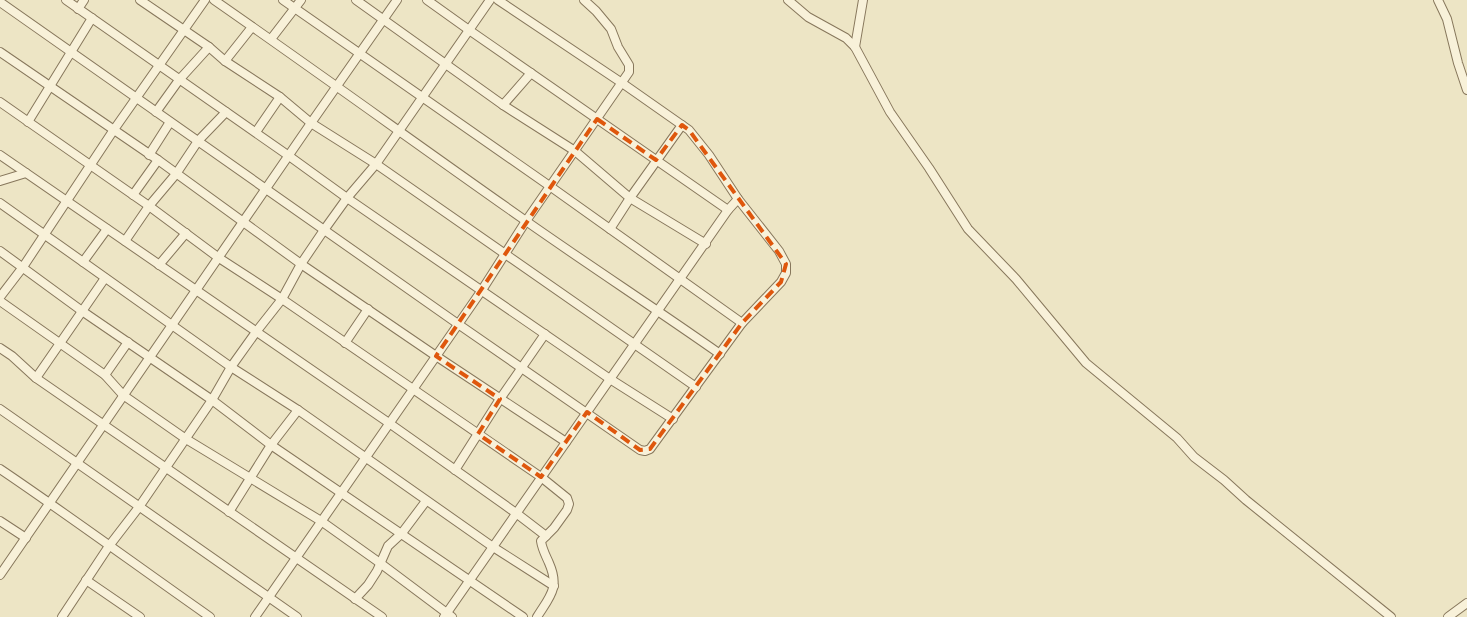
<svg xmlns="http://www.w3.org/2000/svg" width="1467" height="617" font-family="'Noto Serif',serif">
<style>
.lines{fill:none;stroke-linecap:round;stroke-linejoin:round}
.street-casing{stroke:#87775c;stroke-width:10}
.street{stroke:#f8f1d9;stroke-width:8}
.marked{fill:none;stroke:#df570d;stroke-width:4;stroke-dasharray:10 6;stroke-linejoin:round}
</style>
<rect width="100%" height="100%" fill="#ede5c5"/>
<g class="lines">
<defs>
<g id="street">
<path d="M66 0 289 156 347 198 610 379 673 419"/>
<path d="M140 0 209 47 225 61 280 97 311 123 376 164 696 387"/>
<path d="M214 0C319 73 422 148 526 221 590 266 656 309 720 354"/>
<path d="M283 0 551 187 742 323"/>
<path d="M356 0 503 105 575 151 630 198 706 244"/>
<path d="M427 0 469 30 728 210"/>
<path d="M788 0 808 17 846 38 855 47 890 112 929 168 968 229 1016 279 1086 363 1177 438 1194 457 1224 480 1246 500 1391 617"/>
<path d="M1438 0 1447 19 1458 63 1467 90"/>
<path d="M0 2 458 324 640 450 645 451 650 449 742 323 781 282 786 273V264L779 251 738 199 709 155 689 130 622 83 498 0"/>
<path d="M78 9 84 0"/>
<path d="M271 39 301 0"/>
<path d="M855 47 863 0"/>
<path d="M0 52 158 160 301 264 436 356 566 442"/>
<path d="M225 61 252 27"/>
<path d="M0 102 149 206 219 258 282 299 541 477 567 498 569 504 567 510 554 528 541 541C542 549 546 556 549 563 560 588 550 596 537 617"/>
<path d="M503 105 531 73"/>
<path d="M156 112 179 80 209 47"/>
<path d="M28 122 92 18"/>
<path d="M256 132 280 97"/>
<path d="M0 155 389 423 516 513 546 536"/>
<path d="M149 155 170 122"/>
<path d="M0 181 26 173"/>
<path d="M133 195 158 160"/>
<path d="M0 203 231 367 298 410 493 547 554 586"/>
<path d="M610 229 630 198 682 125"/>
<path d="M125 241 149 206 176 174 198 141 226 112"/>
<path d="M0 251 82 311 212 400 271 445 523 617"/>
<path d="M83 262 107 229"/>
<path d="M159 265 186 233"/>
<path d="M0 297 23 267 113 131 205 0"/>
<path d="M0 301 105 375 123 395 186 439 321 521 380 563 452 617"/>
<path d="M345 343 368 309"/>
<path d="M0 348 12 356 36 378 382 617"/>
<path d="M105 375 128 342"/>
<path d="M36 378 105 278"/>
<path d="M0 409 297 617"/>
<path d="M0 469C71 517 140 568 210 617"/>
<path d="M455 470 500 399 545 334"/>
<path d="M229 512 271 445 298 410"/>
<path d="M0 521 26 538"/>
<path d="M0 575 311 123 397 0"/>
<path d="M86 580 140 617"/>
<path d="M355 599 368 585 377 571 388 546 402 533 426 501"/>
<path d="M62 617 109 546 139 507 212 400 231 367 256 332 282 299 301 264 324 230 347 198 376 164 490 0"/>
<path d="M255 617 482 290 526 221 629 72V65L618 47 611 29 596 11 584 0"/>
<path d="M444 617 728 210 738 199"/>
<path d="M1448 617 1467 603"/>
</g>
</defs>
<use href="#street" class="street-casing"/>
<use href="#street" class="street"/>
</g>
<path class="marked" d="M597 119 656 160 682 125 689 130 786 264 781 282 742 323 650 449 640 450 587 412 541 477 478 434 500 399 436 356Z"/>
</svg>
